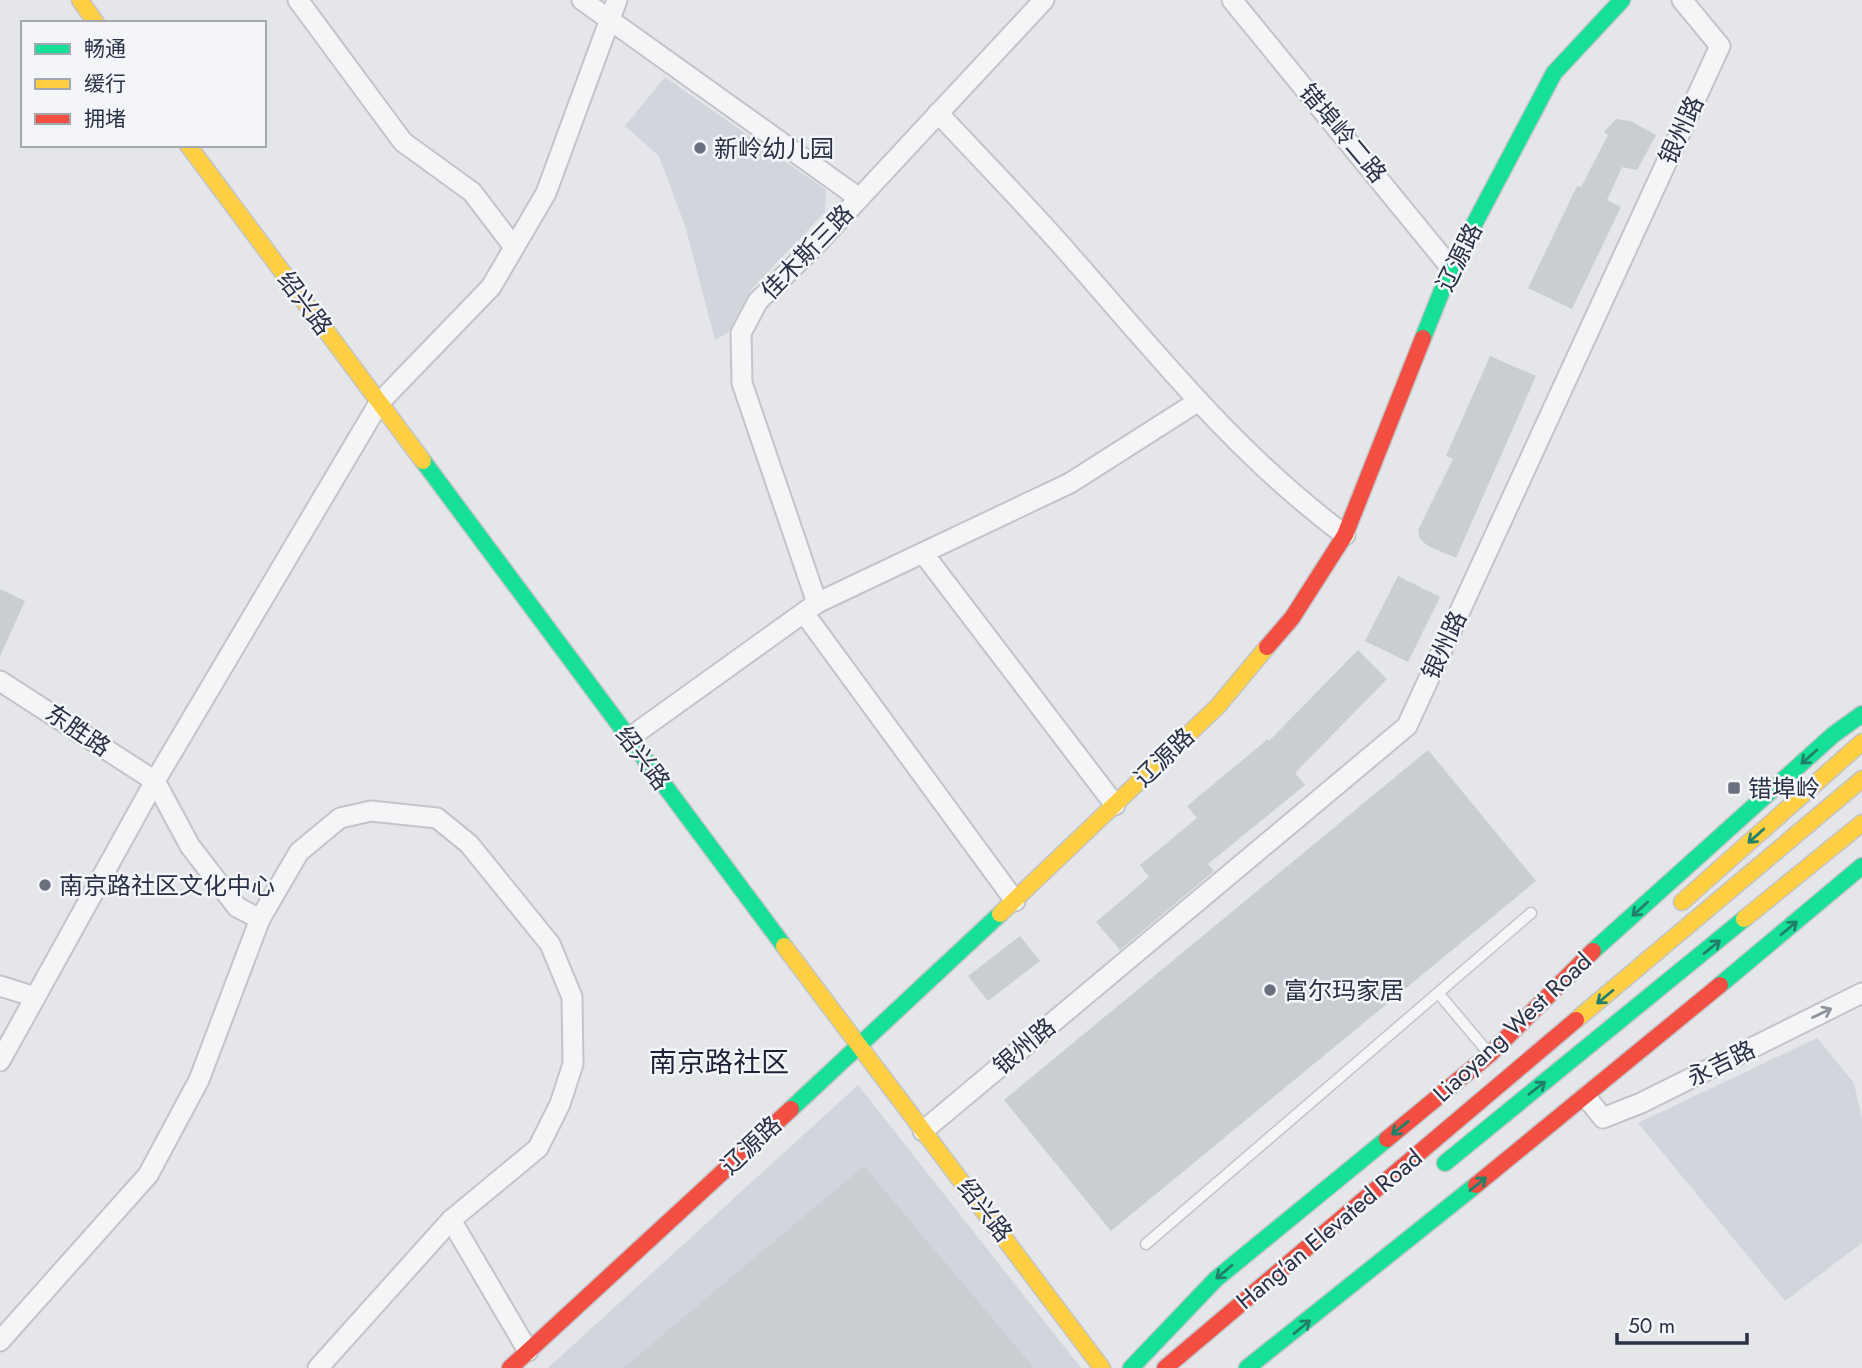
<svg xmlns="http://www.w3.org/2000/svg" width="1862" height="1368" font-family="Jost,'Noto Sans SC',sans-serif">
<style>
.built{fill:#d3d5dd}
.building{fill:#cacdd1}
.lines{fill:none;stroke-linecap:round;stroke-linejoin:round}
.lane-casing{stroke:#c3c4c8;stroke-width:13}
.street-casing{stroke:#c3c4c8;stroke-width:23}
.fast-casing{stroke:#c3c4c8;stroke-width:19}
.slow-casing{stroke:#c3c4c8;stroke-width:19}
.jam-casing{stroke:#c3c4c8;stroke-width:19}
.lane{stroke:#f4f5f7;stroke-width:10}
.street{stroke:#f4f5f7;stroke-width:19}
.fast{stroke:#16e098;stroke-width:16}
.slow{stroke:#ffcf43;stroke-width:16}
.jam{stroke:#f24e42;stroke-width:16}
.oneway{stroke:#20806a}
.oneway2{stroke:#8e939e}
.poi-dot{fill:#6b707f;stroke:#f3f5f9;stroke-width:2.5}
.labels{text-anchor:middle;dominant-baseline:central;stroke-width:5;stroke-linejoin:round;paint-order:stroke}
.street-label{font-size:24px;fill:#293145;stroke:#f3f5f9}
.poi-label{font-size:24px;fill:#293145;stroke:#f3f5f9;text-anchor:start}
.quarter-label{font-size:28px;fill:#1b2236;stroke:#f3f5f9}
</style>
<rect width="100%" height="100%" fill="#e5e6ea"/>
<g class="built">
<path d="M665 77 826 190 825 212 750 291 728 333 715 340 686 229 659 156 625 126Z"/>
<path d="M1817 1038 1854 1083 1862 1119V1243L1785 1301 1638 1123Z"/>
<path d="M858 1085 1081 1368H548Z"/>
</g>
<g class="building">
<path d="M1616 119 1630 121 1656 135 1637 170 1622 167 1607 200 1621 207 1572 309 1528 288 1577 186 1581 187 1608 135 1604 132Z"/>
<path d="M1490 356 1536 376 1456 558 1428 546 1420 539 1418 530 1453 459 1446 456Z"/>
<path d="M1398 576 1440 597 1408 662 1365 641Z"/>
<path d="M0 589 25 601 0 656Z"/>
<path d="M1358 650 1387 679 1295 773 1305 785 1208 864 1214 871 1120 950 1096 922 1149 877 1140 865 1197 818 1187 806 1268 739 1269 741Z"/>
<path d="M1428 750 1536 881 1111 1231 1004 1100Z"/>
<path d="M1020 936 1040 961 988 1001 968 976Z"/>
<path d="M864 1166 1034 1368H623Z"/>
</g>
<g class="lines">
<defs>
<g id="lane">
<path d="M1439 994 1487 1051"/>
<path d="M1146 1244 1531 913"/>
</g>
<g id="street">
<path d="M298 0 403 142 472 192 514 247"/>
<path d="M582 0 859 198"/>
<path d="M1232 0 1451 268"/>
<path d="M938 113C982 160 1027 206 1069 254 1156 353 1238 456 1345 535"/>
<path d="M923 553 1115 805"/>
<path d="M817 603 742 383 741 333 758 301 813 248 1044 0"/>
<path d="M804 613 1015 901"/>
<path d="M0 681 155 781 190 846 237 907 260 919"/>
<path d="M629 738 817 603 1070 483 1197 402"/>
<path d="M0 986 35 997"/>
<path d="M0 1061 155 781 379 403 491 287 546 193 617 0"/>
<path d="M1586 1097 1603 1118 1641 1103 1862 993"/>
<path d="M923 1131 1407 726 1720 46 1682 0"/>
<path d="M451 1220 528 1351"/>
<path d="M0 1341 148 1175 199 1080 260 919 299 852 340 818 371 811 437 818 469 844 550 944 572 997 573 1064 560 1104 538 1148 451 1220 318 1368"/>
</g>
<g id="fast">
<path d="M1423 338 1451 268 1554 73 1622 0"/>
<path d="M423 461 784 946"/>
<path d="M1593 951 1833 735 1862 714"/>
<path d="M1720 985 1862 866"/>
<path d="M791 1109 1000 914"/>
<path d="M1445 1163 1744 919"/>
<path d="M1131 1368 1216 1279 1387 1139"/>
<path d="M1247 1368 1476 1185"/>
</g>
<g id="slow">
<path d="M80 0 96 23"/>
<path d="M188 145 423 461"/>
<path d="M1682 902 1862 742"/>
<path d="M1000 914 1218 706 1267 647"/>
<path d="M1744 919 1862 823"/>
<path d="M784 946 1102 1368"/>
<path d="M1576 1020 1862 779"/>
</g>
<g id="jam">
<path d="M1267 647 1292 618 1345 535 1423 338"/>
<path d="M1387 1139 1490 1054 1593 951"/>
<path d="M1476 1185 1720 985"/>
<path d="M510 1368 791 1109"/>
<path d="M1165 1368 1576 1020"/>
</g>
</defs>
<use href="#lane" class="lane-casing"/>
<use href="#street" class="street-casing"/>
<use href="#fast" class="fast-casing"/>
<use href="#slow" class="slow-casing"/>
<use href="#jam" class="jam-casing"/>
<use href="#lane" class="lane"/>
<use href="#street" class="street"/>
<use href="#fast" class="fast"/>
<use href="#slow" class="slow"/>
<use href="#jam" class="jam"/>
</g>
<defs><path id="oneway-shaft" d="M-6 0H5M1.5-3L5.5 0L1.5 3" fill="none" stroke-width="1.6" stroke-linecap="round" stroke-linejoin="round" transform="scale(1.75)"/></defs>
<g class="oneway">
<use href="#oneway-shaft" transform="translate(1809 757) rotate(138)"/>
<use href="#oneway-shaft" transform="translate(1756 836) rotate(138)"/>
<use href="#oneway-shaft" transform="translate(1640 909) rotate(138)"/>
<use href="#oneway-shaft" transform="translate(1789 928) rotate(-40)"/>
<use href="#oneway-shaft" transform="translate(1712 947) rotate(-39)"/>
<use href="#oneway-shaft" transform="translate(1605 997) rotate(140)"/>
<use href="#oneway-shaft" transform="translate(1537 1088) rotate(-38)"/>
<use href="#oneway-shaft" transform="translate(1400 1128) rotate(141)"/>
<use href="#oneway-shaft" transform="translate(1478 1184) rotate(-39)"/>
<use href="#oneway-shaft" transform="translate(1224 1272) rotate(140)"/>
<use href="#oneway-shaft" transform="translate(1302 1327) rotate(-39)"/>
</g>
<use class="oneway2" href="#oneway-shaft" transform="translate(1822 1013) rotate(-26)"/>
<g class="poi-dot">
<circle cx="700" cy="148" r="7"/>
<rect x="1727" y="781" width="14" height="14" rx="3.5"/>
<circle cx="45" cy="885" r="7"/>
<circle cx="1270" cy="990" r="7"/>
</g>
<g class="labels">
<g class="street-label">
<text transform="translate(1681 130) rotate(-65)">银州路</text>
<text transform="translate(1343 133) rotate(50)">错埠岭二路</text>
<text transform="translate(807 252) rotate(-46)">佳木斯三路</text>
<text transform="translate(1459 257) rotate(-64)">辽源路</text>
<text transform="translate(305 303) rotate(53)">绍兴路</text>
<text transform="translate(1444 645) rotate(-65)">银州路</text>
<text transform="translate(78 730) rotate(34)">东胜路</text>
<text transform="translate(1164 757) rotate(-44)">辽源路</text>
<text transform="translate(643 758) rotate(53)">绍兴路</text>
<text transform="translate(1512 1027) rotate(-43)">Liaoyang West Road</text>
<text transform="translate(1024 1046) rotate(-40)">银州路</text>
<text transform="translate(1721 1063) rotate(-26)">永吉路</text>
<text transform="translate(751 1145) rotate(-43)">辽源路</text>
<text transform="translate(985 1210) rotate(52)">绍兴路</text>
<text transform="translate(1329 1229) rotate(-40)">Hang'an Elevated Road</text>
</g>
<g class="poi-label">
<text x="714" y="148">新岭幼儿园</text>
<text x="1748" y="788">错埠岭</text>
<text x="59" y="885">南京路社区文化中心</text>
<text x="1284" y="990">富尔玛家居</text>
</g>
<g class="quarter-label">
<text x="719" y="1062">南京路社区</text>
</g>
</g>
<rect x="21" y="21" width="245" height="126" fill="#f3f5f9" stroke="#a2a7b1" stroke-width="2"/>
<rect x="35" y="44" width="35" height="10" fill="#16e098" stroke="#a2a7b1" stroke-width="2"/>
<text x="84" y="56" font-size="21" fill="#293145">畅通</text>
<rect x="35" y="79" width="35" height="10" fill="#ffcf43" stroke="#a2a7b1" stroke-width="2"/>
<text x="84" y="91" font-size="21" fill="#293145">缓行</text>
<rect x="35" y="114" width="35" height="10" fill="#f24e42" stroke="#a2a7b1" stroke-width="2"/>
<text x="84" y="126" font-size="21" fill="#293145">拥堵</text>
<path d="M1617 1333v10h130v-10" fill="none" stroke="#293145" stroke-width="3.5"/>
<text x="1628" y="1333" font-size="21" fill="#293145" stroke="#f3f5f9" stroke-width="5" paint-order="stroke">50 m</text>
</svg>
